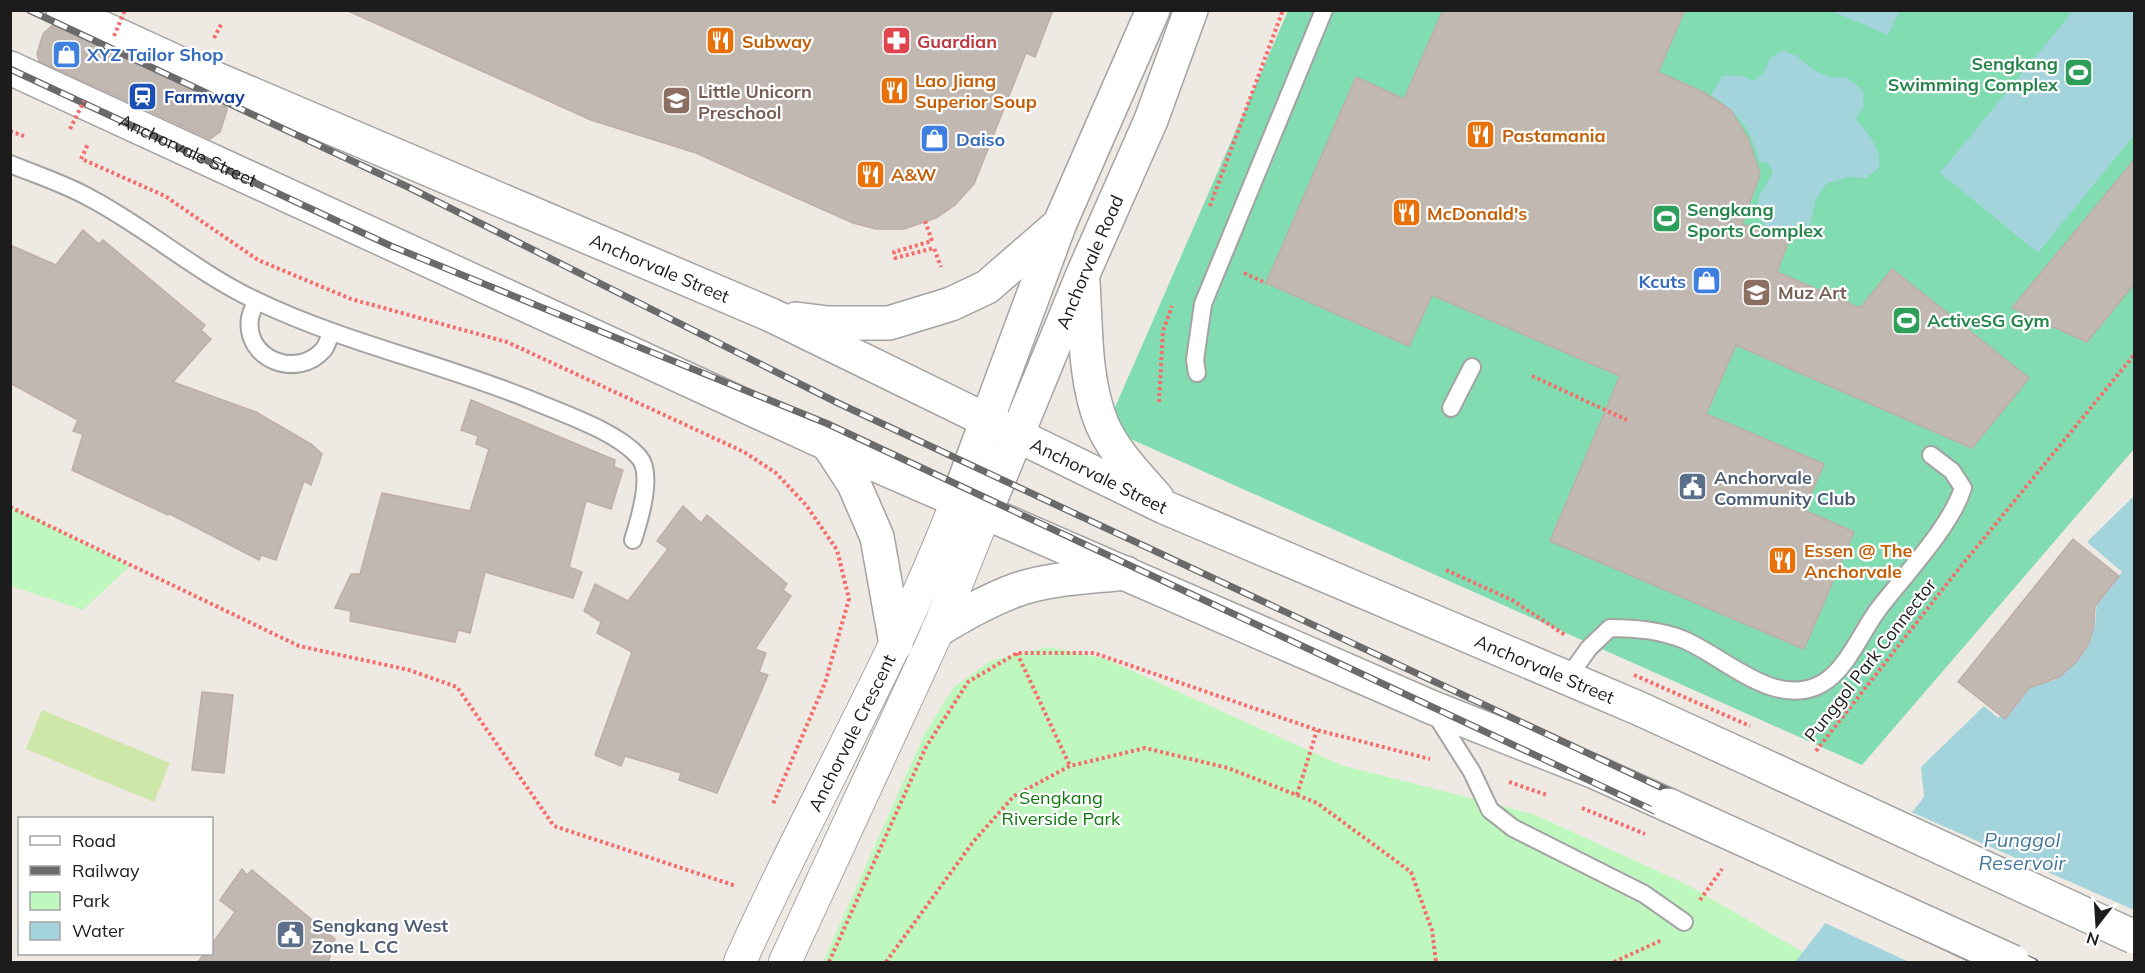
<svg xmlns="http://www.w3.org/2000/svg" width="2145" height="973" font-family="Mulish,sans-serif">
<style>
.grass{fill:#cde7a8}
.park{fill:#bff8bf}
.pitch{fill:#81dcb1}
.water{fill:#a3d3db}
.pier{fill:#eee9e2}
.building{fill:#c2b8b2;stroke:#bfaea5;stroke-width:1.5}
.lines{fill:none;stroke-linecap:round;stroke-linejoin:round}
.service-casing{stroke:#a3a3a3;stroke-width:20}
.minor-casing{stroke:#a3a3a3;stroke-width:34}
.tertiary-casing{stroke:#a3a3a3;stroke-width:36}
.path{stroke:#f66c6a;stroke-width:4;stroke-dasharray:3 3;stroke-linecap:butt}
.service{stroke:#fff;stroke-width:16}
.minor{stroke:#fff;stroke-width:32}
.tertiary{stroke:#fff;stroke-width:33}
.rail-casing{stroke:#6a6a6a;stroke-width:7}
.rail{stroke:#fff;stroke-width:4.5;stroke-dasharray:14;stroke-linecap:butt}
.tertiary-bridge-casing{stroke:#a3a3a3;stroke-width:36;stroke-linecap:butt}
.path-bridge{stroke:#f66c6a;stroke-width:4;stroke-dasharray:3 3;stroke-linecap:butt}
.tertiary-bridge{stroke:#fff;stroke-width:33}
.labels{text-anchor:middle;dominant-baseline:central;stroke-width:4.5;stroke-linejoin:round;paint-order:stroke}
.food-label{font-size:18px;font-weight:bold;fill:#c56008;stroke:#fff;text-anchor:start}
.health-label{font-size:18px;font-weight:bold;fill:#be3a42;stroke:#fff;text-anchor:start}
.shop-label{font-size:18px;font-weight:bold;fill:#366cbe;stroke:#fff;text-anchor:start}
.leisure-label{font-size:18px;font-weight:bold;fill:#27864d;stroke:#fff;text-anchor:start}
.education-label{font-size:18px;font-weight:bold;fill:#785e54;stroke:#fff;text-anchor:start}
.transit-label{font-size:18px;font-weight:bold;fill:#164399;stroke:#fff;text-anchor:start}
.street-label{font-size:18px;fill:#1c1c1c;stroke:#fff}
.service-label{font-size:18px;font-weight:bold;fill:#4e5e75;stroke:#fff;text-anchor:start}
.park-label{font-size:18px;fill:#0e770d;stroke:#fff}
.water-label{font-size:20px;font-style:italic;fill:#45789a;stroke:#fff}
</style>
<rect width="100%" height="100%" fill="#eee9e2"/>
<path class="grass" d="M42 710 170 763 154 802 26 749Z"/>
<g class="park">
<path d="M10 507H11L130 566 83 610 11 586Z"/>
<path d="M1049 647 1106 659 1341 765 1533 814 1686 884 1803 952 1795 962H823L924 735 954 687 990 661Z"/>
</g>
<path class="pitch" d="M1288 11H2134V449L1862 765 1106 428Z"/>
<g class="water">
<path d="M2074 10 2134 11V135L2038 253 1940 173Z"/>
<path d="M1832 11H1899L1888 35Z"/>
<path d="M1783 51 1797 56 1813 70 1830 77 1848 78 1863 91V108L1855 119C1869 134 1881 147 1879 168L1866 178 1848 177 1826 184 1815 201 1810 225C1785 237 1775 236 1756 216L1759 196 1773 173 1768 163 1759 161C1751 129 1738 112 1711 95L1722 76 1739 75 1755 81 1765 71 1770 58Z"/>
<path d="M2134 496V962H1795L1924 797 1921 767 1984 706 1998 718 2022 687 2055 680 2082 653 2095 626 2097 601 2122 572 2087 542Z"/>
</g>
<path class="pier" d="M1909 811 2134 910V962H1909L1823 922Z"/>
<g class="building">
<path d="M346 10H1053L1035 57 1026 53 974 184 955 205 936 218 904 229H876L853 223 696 153 591 120Z"/>
<path d="M1443 10H1685L1658 72 1703 92 1731 110 1748 138 1760 174 1742 224 1789 240 1777 272 1860 308 1892 269 2029 378 1972 448 1736 345 1706 414 1824 464 1804 510 1854 532 1804 649 1550 541 1620 376 1432 295 1409 346 1266 283 1356 77 1404 99Z"/>
<path d="M53 25 226 104 227 110 220 132 210 139 39 61 37 54 43 34Z"/>
<path d="M2134 160V284L2087 342 2012 308Z"/>
<path d="M83 230 99 244 103 240 205 325 201 330 211 339 173 382 256 412 311 444 322 454 311 485 304 481 276 560 261 555 259 560 168 513V515L72 470 83 434 73 431 78 420 10 383V245L56 265Z"/>
<path d="M471 400 615 460 614 467 623 470 611 509 586 501 569 567 582 572 573 598 485 572 470 633 458 630 455 642 350 621 351 611 335 608 351 574H360L382 493 470 511 489 449 476 444 478 436 461 430Z"/>
<path d="M683 506 701 523 707 515 787 584 783 590 791 596 755 649 766 653 759 672 768 675 717 793 679 780 681 773 625 756 621 766 595 755 632 652 597 633 601 622 584 611 595 584 628 601 668 549 657 541Z"/>
<path d="M2073 539 2119 576 2095 606 2094 625 2089 643 2077 661 2059 677 2029 688 2005 719 1958 682Z"/>
<path d="M202 692 233 695 224 773 192 770Z"/>
<path d="M242 869 247 875 252 870 335 939 328 963H197L204 954H212V944L235 912 220 900Z"/>
</g>
<g class="lines">
<defs>
<g id="service">
<path d="M10 164C37 175 65 184 90 198 147 228 196 272 255 300 344 343 441 363 531 400 564 414 616 431 639 457 654 474 639 521 633 540"/>
<path d="M256 301C254 306 251 313 250 318 244 360 298 380 324 349 327 345 329 338 331 332"/>
<path d="M1197 373 1195 360 1203 304 1324 10"/>
<path d="M1451 408 1472 367"/>
<path d="M1567 679 1589 648 1610 628C1634 628 1659 630 1682 639 1723 655 1775 711 1823 683 1848 668 1862 630 1880 607 1905 575 1951 526 1963 488L1952 471 1931 455"/>
<path d="M1434 712 1472 772 1490 810 1513 828 1644 894 1684 922"/>
</g>
<g id="minor">
<path id="s1" d="M740 962C809 807 896 660 957 501"/>
<path d="M785 962 938 630 985 513"/>
</g>
<g id="tertiary">
<path id="s2" d="M63 10 181 64 771 315 1164 507 1638 708 1756 762"/>
<path id="s3" d="M10 68 828 444 1431 707 1595 772 1668 805"/>
<path d="M1083 282C1086 328 1084 380 1102 424 1114 452 1137 475 1157 498"/>
<path d="M796 319 828 323H889L951 304 987 287 1055 228"/>
<path d="M828 444 854 484 877 537 896 644"/>
<path d="M957 501 1060 223 1153 10"/>
<path id="s4" d="M985 513 1083 274 1151 120 1191 10"/>
<path d="M938 630C962 615 989 600 1016 590 1050 578 1090 577 1126 573"/>
</g>
</defs>
<use href="#service" class="service-casing"/>
<use href="#minor" class="minor-casing"/>
<use href="#tertiary" class="tertiary-casing"/>
<g class="path">
<path d="M214 38 222 23"/>
<path d="M10 131 24 136"/>
<path d="M81 159 88 144"/>
<path d="M84 160 165 196 258 260 351 299 507 342 744 452 776 473 806 505 837 550 849 599 825 683 773 804"/>
<path d="M1210 206 1283 10"/>
<path d="M925 221 932 241 894 252 895 258 934 248 941 267"/>
<path d="M1244 273 1266 283"/>
<path d="M1532 376 1627 420"/>
<path d="M1159 402 1163 331 1172 306"/>
<path d="M10 507 299 646 409 670 457 687 554 826 736 886"/>
<path d="M1446 570 1512 600 1565 635"/>
<path d="M1017 653 1070 766"/>
<path d="M1816 751 1953 576 2134 355"/>
<path d="M1509 782 1547 795"/>
<path d="M1297 795 1317 730"/>
<path d="M1700 900 1722 869"/>
<path d="M829 962 926 747 968 682 1017 653H1094L1317 730 1430 759"/>
<path d="M886 962 973 842 1014 796 1070 766 1145 748 1228 768 1317 803 1411 872 1432 930 1436 962"/>
<path d="M1614 962 1662 940"/>
</g>
<use href="#service" class="service"/>
<use href="#minor" class="minor"/>
<use href="#tertiary" class="tertiary"/>
<defs>
<g id="rail">
<path d="M29 10 410 188 838 403 2035 962"/>
<path d="M10 69 391 246 828 424 1977 962"/>
</g>
</defs>
<use href="#rail" class="rail-casing"/>
<use href="#rail" class="rail"/>
<defs>
<g id="tertiary-bridge">
<path d="M1756 762 2134 937"/>
<path d="M1668 805 2013 962"/>
</g>
</defs>
<use href="#tertiary-bridge" class="tertiary-bridge-casing"/>
<g class="path-bridge">
<path d="M114 36 125 10"/>
<path d="M70 129 84 101"/>
<path d="M1634 675 1750 726"/>
<path d="M1582 808 1645 834"/>
</g>
<use href="#tertiary-bridge" class="tertiary-bridge"/>
</g>
<defs>
<symbol id="restaurant-square" viewBox="-11 -11 22 22"><rect x="-9" y="-9" width="18" height="18" rx="4" fill="#e8710a" stroke="#fff"/><path d="M-5-6h1v4h1v-4h1v4h1v-4h1v5L-1.5 .5V6h-2V.5L-5-1ZM5-6V6H3V1.5H1.5Q1.5-4 5-6Z" fill="#fff"/></symbol>
<symbol id="pharmacy-square" viewBox="-11 -11 22 22"><rect x="-9" y="-9" width="18" height="18" rx="4" fill="#e0444e" stroke="#fff"/><path d="M-2-6h4v4h4v4h-4v4h-4v-4h-4v-4h4Z" fill="#fff"/></symbol>
<symbol id="shop-square" viewBox="-11 -11 22 22"><rect x="-9" y="-9" width="18" height="18" rx="4" fill="#3f7fe0" stroke="#fff"/><path d="M-5-2.5h2.3a2.7 3.5 0 0 1 5.4 0H5L5.5 6h-11ZM-1.5-2.5h3a1.5 2.3 0 0 0-3 0Z" fill="#fff"/></symbol>
<symbol id="stadium-square" viewBox="-11 -11 22 22"><rect x="-9" y="-9" width="18" height="18" rx="4" fill="#2e9e5b" stroke="#fff"/><path d="M0-5a6.5 5 0 1 0 0 10a6.5 5 0 1 0 0-10ZM-3.5-1.8h7v3.6h-7Z" fill="#fff"/></symbol>
<symbol id="station-square" viewBox="-11 -11 22 22"><rect x="-9" y="-9" width="18" height="18" rx="4" fill="#1a4fb4" stroke="#fff"/><path d="M-3-6H3Q5-6 5-4V2Q5 4 3 4L4.5 6H3L1.5 4h-3L-3 6H-4.5L-3 4Q-5 4-5 2V-4Q-5-6-3-6ZM-3.5-4v3h7v-3ZM-3.5 1v1.5H-2V1ZM2 1v1.5H3.5V1Z" fill="#fff"/></symbol>
<symbol id="school-square" viewBox="-11 -11 22 22"><rect x="-9" y="-9" width="18" height="18" rx="4" fill="#8d6e63" stroke="#fff"/><path d="M0-5L7-2L0 1L-7-2ZM-4 1L0 2.5L4 1V4Q0 6-4 4Z" fill="#fff"/></symbol>
<symbol id="civic-square" viewBox="-11 -11 22 22"><rect x="-9" y="-9" width="18" height="18" rx="4" fill="#5c6f8a" stroke="#fff"/><path d="M-.6-6.5H3V-4.5H.6V-3L4-1V1h2V6H-6V1h2V-1L-.6-3ZM-1.2 2.5V6h2.4V2.5Z" fill="#fff"/></symbol>
</defs>
<g fill-rule="evenodd">
<use href="#restaurant-square" x="704" y="24" width="33" height="33"/>
<use href="#pharmacy-square" x="880" y="24" width="33" height="33"/>
<use href="#shop-square" x="50" y="38" width="33" height="33"/>
<use href="#stadium-square" x="2062" y="56" width="33" height="33"/>
<use href="#restaurant-square" x="878" y="74" width="33" height="33"/>
<use href="#station-square" x="126" y="80" width="33" height="33"/>
<use href="#school-square" x="660" y="84" width="33" height="33"/>
<use href="#restaurant-square" x="1464" y="118" width="33" height="33"/>
<use href="#shop-square" x="918" y="122" width="33" height="33"/>
<use href="#restaurant-square" x="854" y="158" width="33" height="33"/>
<use href="#restaurant-square" x="1390" y="196" width="33" height="33"/>
<use href="#stadium-square" x="1650" y="202" width="33" height="33"/>
<use href="#shop-square" x="1690" y="264" width="33" height="33"/>
<use href="#school-square" x="1740" y="276" width="33" height="33"/>
<use href="#stadium-square" x="1890" y="304" width="33" height="33"/>
<use href="#civic-square" x="1676" y="470" width="33" height="33"/>
<use href="#restaurant-square" x="1766" y="544" width="33" height="33"/>
<use href="#civic-square" x="274" y="918" width="33" height="33"/>
</g>
<g class="labels">
<g class="food-label">
<text x="742" y="41">Subway</text>
<text x="915" y="80">Lao Jiang<tspan x="915" dy="21">Superior Soup</tspan></text>
<text x="1502" y="135">Pastamania</text>
<text x="891" y="174">A&amp;W</text>
<text x="1427" y="213">McDonald's</text>
<text x="1804" y="550">Essen @ The<tspan x="1804" dy="21">Anchorvale</tspan></text>
</g>
<g class="health-label">
<text x="917" y="41">Guardian</text>
</g>
<g class="shop-label">
<text x="87" y="54">XYZ Tailor Shop</text>
<text x="956" y="139">Daiso</text>
<text x="1686" y="281" text-anchor="end">Kcuts</text>
</g>
<g class="leisure-label">
<text x="2058" y="63" text-anchor="end">Sengkang<tspan x="2058" dy="21">Swimming Complex</tspan></text>
<text x="1687" y="209">Sengkang<tspan x="1687" dy="21">Sports Complex</tspan></text>
<text x="1927" y="320">ActiveSG Gym</text>
</g>
<g class="education-label">
<text x="698" y="91">Little Unicorn<tspan x="698" dy="21">Preschool</tspan></text>
<text x="1778" y="292">Muz Art</text>
</g>
<g class="transit-label">
<text x="164" y="96">Farmway</text>
</g>
<g class="street-label">
<text stroke="none"><textPath href="#s3" startOffset="196">Anchorvale Street</textPath></text>
<text stroke="none"><textPath href="#s4" startOffset="272">Anchorvale Road</textPath></text>
<text stroke="none"><textPath href="#s2" startOffset="650">Anchorvale Street</textPath></text>
<text stroke="none"><textPath href="#s2" startOffset="1136">Anchorvale Street</textPath></text>
<text transform="translate(1870 660) rotate(-52)">Punggol Park Connector</text>
<text stroke="none"><textPath href="#s2" startOffset="1622">Anchorvale Street</textPath></text>
<text stroke="none"><textPath href="#s1" startOffset="255">Anchorvale Crescent</textPath></text>
</g>
<g class="service-label">
<text x="1714" y="477">Anchorvale<tspan x="1714" dy="21">Community Club</tspan></text>
<text x="312" y="925">Sengkang West<tspan x="312" dy="21">Zone L CC</tspan></text>
</g>
<g class="park-label">
<text x="1061" y="797">Sengkang<tspan x="1061" dy="21">Riverside Park</tspan></text>
</g>
<g class="water-label">
<text x="2022" y="839">Punggol<tspan x="2022" dy="23">Reservoir</tspan></text>
</g>
</g>
<rect width="2145" height="973" fill="none" stroke="#1c1c1c" stroke-width="24"/>
<rect x="18" y="817" width="195" height="138" fill="#ffffff" stroke="#a4a4a4" stroke-width="1.5"/>
<rect x="30" y="836" width="30" height="9" fill="#ffffff" stroke="#a4a4a4" stroke-width="1.5"/>
<text x="72" y="847" font-size="18" fill="#1c1c1c">Road</text>
<rect x="30" y="866" width="30" height="9" fill="#6a6a6a" stroke="#a4a4a4" stroke-width="1.5"/>
<text x="72" y="877" font-size="18" fill="#1c1c1c">Railway</text>
<rect x="30" y="892" width="30" height="18" fill="#bff8bf" stroke="#a4a4a4" stroke-width="1.5"/>
<text x="72" y="907" font-size="18" fill="#1c1c1c">Park</text>
<rect x="30" y="922" width="30" height="18" fill="#a3d3db" stroke="#a4a4a4" stroke-width="1.5"/>
<text x="72" y="937" font-size="18" fill="#1c1c1c">Water</text>
<g transform="translate(2097 925) rotate(197)" stroke="#ffffff" stroke-width="4.5" paint-order="stroke">
<path d="M0-4.5L10 22L0 15L-10 22Z" fill="#1c1c1c"/>
<text y="-9" font-size="16" font-weight="bold" text-anchor="middle" fill="#1c1c1c">N</text>
</g>
</svg>
